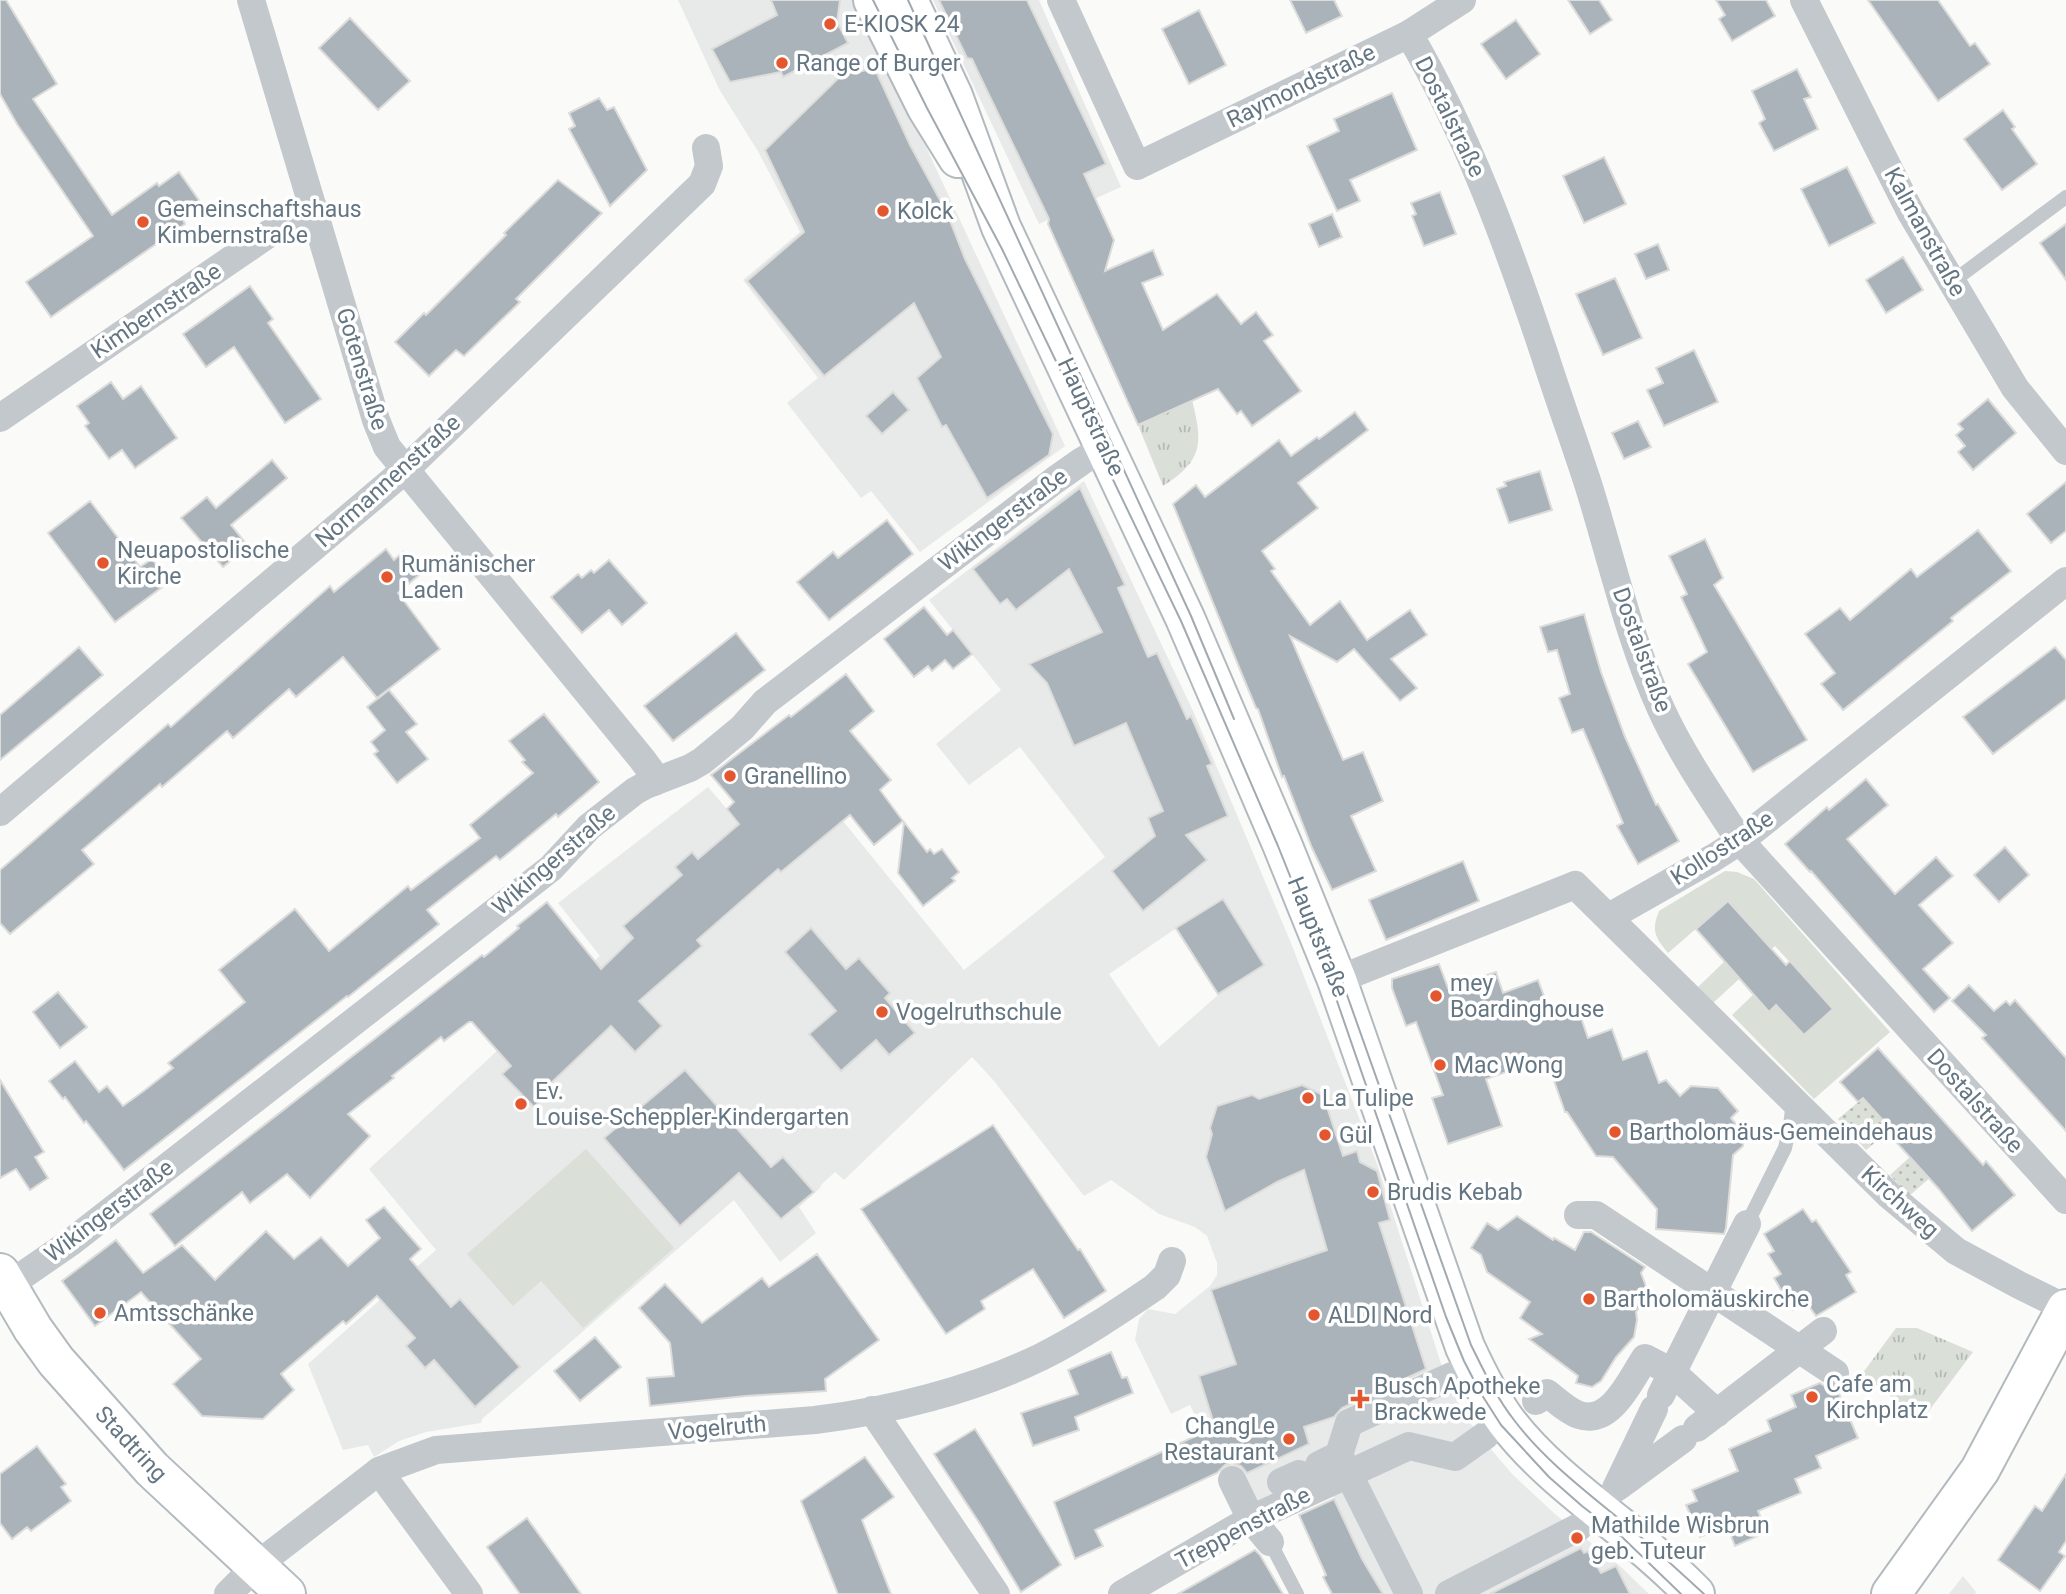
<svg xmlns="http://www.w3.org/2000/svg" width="2066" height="1594" font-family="Roboto,sans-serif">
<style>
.built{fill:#e8e9e9;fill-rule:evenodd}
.grass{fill:url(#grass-dots)}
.park{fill:url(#park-tufts)}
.garden{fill:#dadfd7}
.building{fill:#aab3b9;stroke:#dcdcda;stroke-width:2}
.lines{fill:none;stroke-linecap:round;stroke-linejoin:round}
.secondary-casing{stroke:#b3babf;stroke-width:42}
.lane{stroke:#c3c8cc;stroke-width:14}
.street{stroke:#c3c8cc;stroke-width:28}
.secondary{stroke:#fff;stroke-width:38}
.tram{stroke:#a2aab0;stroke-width:2}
.poi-dot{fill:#e4572e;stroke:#fff;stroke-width:2.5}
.labels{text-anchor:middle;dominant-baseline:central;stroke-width:7;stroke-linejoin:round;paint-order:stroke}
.poi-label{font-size:23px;fill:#657683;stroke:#fff;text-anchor:start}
.street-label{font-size:23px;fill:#657683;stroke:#fff}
</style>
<defs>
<pattern id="grass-dots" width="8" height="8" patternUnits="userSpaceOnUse" patternTransform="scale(1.75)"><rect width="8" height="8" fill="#dadfd7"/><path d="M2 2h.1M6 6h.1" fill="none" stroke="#b4b9b4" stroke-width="1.8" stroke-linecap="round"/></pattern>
<pattern id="park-tufts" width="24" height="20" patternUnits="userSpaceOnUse" patternTransform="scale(1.75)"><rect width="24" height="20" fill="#dadfd7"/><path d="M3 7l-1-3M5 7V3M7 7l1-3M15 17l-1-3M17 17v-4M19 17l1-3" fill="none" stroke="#b4b9b4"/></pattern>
</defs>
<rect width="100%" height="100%" fill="#fafaf8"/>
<g class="built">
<path d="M678 0H854L906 104 1065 446 920 552 871 491 861 498 787 403 818 378 743 280 800 232 759 153 719 89Z"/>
<path d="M933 0H1039L1121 187 1039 224Z"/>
<path d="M1084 481 1194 713 1291 943 1377 1164 1445 1376 1464 1414 1478 1434 1513 1475 1555 1514 1621 1567 1649 1594H1383L1362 1559 1332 1494 1263 1525 1226 1483 1190 1405 1171 1414 1135 1340 1139 1319 1148 1309 1175 1314 1210 1286 1217 1275V1263L1207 1236 1195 1227 1159 1214 1111 1180 1084 1196 994 1081 972 1057 844 1180 835 1172 822 1184 819 1189 799 1207 816 1233 780 1262 734 1200 482 1419 481 1423 426 1432 399 1441 374 1457 368 1445 343 1450 308 1364 436 1250 369 1169 600 956 558 903 708 787 781 872 843 821 964 970 1105 857 1020 747 969 785 936 744 1001 690 929 600ZM1175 929 1218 995 1159 1047 1109 974Z"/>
<path d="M1963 1576 1976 1592 1975 1594H1949Z"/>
</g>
<g class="grass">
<path d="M1863 1098 1891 1129 1866 1150 1838 1119Z"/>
<path d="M1910 1157 1939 1170 1909 1196 1890 1175Z"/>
</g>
<g class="park">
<path d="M1192 400C1203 444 1203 460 1163 486L1138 425Z"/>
<path d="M1896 1328H1917L1973 1352 1922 1420 1862 1374Z"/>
</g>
<g class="garden">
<path d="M1725 871 1737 872 1754 879 1890 1032 1814 1099 1732 1015 1753 995 1768 1012 1776 1005 1804 1035 1833 1009 1775 946 1713 1003 1698 987 1725 961 1763 940 1728 901 1668 953C1655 937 1651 931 1659 911Z"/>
<path d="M586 1149 674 1248 583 1328 541 1281 513 1306 467 1254Z"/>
</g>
<g class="building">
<path d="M0 0H6L57 84 33 99 112 215 157 183 159 186 179 172 203 206 183 220 185 224 51 317 26 282 93 236 17 124 0 94Z"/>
<path d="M771 0H840L837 22 848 43 783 77 781 72 730 82 712 49 777 15Z"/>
<path d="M939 0H1027L1106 164 1084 174 1114 240 1105 271 1153 250 1163 275 1142 283 1163 330 1217 294 1241 324 1256 312 1273 335 1264 341 1301 391 1252 426 1241 411 1237 414 1218 389 1138 425 1048 224 1049 219 979 74 972 59 967 58Z"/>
<path d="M1290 0H1334L1342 16 1306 33Z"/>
<path d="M1568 0H1599L1612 20 1590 34Z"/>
<path d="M1716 0H1766L1775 16 1732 41 1719 19 1725 15Z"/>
<path d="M1868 0H1938L1970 46 1975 43 1990 64 1938 101Z"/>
<path d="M1199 10 1226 65 1189 84 1162 29Z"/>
<path d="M350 18 410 81 378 110 319 48Z"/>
<path d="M1516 20 1540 54 1506 79 1481 44Z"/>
<path d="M857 60 863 71 874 67 910 145 947 213 965 259 1053 434 1049 455 987 498 946 425 942 427 917 378 941 357 914 303 824 376 747 281 804 232 765 150Z"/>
<path d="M1797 69 1811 97 1804 99 1818 129 1774 151 1759 123 1765 119 1752 91Z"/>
<path d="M1392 93 1417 150 1350 180 1360 201 1337 211 1307 146 1339 131 1334 119Z"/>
<path d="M599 98 607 110 614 107 647 170 610 206 569 129 575 126 569 113Z"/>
<path d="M2003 110 2015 127 2012 129 2037 164 2002 190 1964 139Z"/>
<path d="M1604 157 1626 204 1584 223 1563 176Z"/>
<path d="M1847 167 1875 223 1829 246 1801 189Z"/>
<path d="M558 180 602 213 516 299 520 302 494 327 464 356 456 350 429 376 395 342 424 313 426 315 506 235 504 233Z"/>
<path d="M1440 192 1456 234 1424 246 1412 216 1416 214 1411 203Z"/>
<path d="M1332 214 1342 237 1319 247 1309 224Z"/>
<path d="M2066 224V280L2040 243Z"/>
<path d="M1658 244 1669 270 1646 279 1635 254Z"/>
<path d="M1903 257 1923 290 1886 313 1866 280Z"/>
<path d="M1615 278 1642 338 1603 355 1576 294Z"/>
<path d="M250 286 273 319 268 323 321 399 285 423 234 347 206 367 183 334Z"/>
<path d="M1694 350 1718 402 1664 426 1647 390 1663 383 1656 368Z"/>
<path d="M111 382 123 399 141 386 177 438 135 468 122 450 109 459 85 426 89 423 77 406Z"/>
<path d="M893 392 909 410 882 434 866 416Z"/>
<path d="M1988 399 2016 433 1973 470 1958 452 1965 446 1956 435 1963 429 1958 424Z"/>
<path d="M1355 412 1368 430 1298 483 1318 508 1262 551 1275 569 1271 571 1310 625 1340 601 1367 640 1410 610 1427 635 1391 659 1417 688 1400 701 1354 649 1337 662 1290 636 1343 760 1363 752 1383 801 1351 816 1376 871 1332 890 1312 848 1284 776 1282 777 1258 709 1256 708 1241 672 1173 504 1196 485 1205 497 1279 440 1291 456 1317 437 1319 439Z"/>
<path d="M1638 421 1651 447 1624 459 1612 433Z"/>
<path d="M272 460 287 478 231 525 248 546 223 567 181 518 207 497 216 508Z"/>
<path d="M1540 471 1552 510 1509 523 1497 489 1506 486 1504 482Z"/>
<path d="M2066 482V531L2051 543 2027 514Z"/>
<path d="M1080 488 1125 585 1118 588 1148 657 1157 653 1187 719 1191 716 1212 764 1207 766 1228 816 1186 835 1207 860 1143 911 1112 871 1155 836 1148 818 1163 811 1126 723 1074 746 1047 683 1029 664 1102 632 1069 569 1016 610 1007 599 1000 604 973 569Z"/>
<path d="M90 501 140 567 152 559 169 582 115 622 48 533Z"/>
<path d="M887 520 913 554 829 620 797 582 833 552 838 558Z"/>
<path d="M1978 530 2011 571 1951 618 1953 621 1843 710 1821 684 1835 673 1805 634 1840 608 1850 620 1911 569 1917 577Z"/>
<path d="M1705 539 1723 578 1714 585 1807 740 1753 772 1688 664 1707 652 1681 597 1687 594 1669 556Z"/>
<path d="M386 549 394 560 403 552 419 575 398 593 440 649 377 698 343 657 296 697 289 689 233 738 227 731 162 787 160 784 82 850 94 864 10 934 0 923V870L168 724 171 727 330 586 334 592Z"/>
<path d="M609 560 647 603 622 625 609 610 582 633 551 597 578 574 582 578 591 570 594 573Z"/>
<path d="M924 607 947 635 953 630 972 654 953 669 945 660 932 671 928 666 914 677 884 639Z"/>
<path d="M1584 614 1601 672 1625 737 1656 805 1658 804 1679 841 1638 864 1617 826 1623 823 1583 729 1572 733 1559 698 1570 694 1557 650 1548 652 1540 627Z"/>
<path d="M736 633 765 670 673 741 644 706Z"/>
<path d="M79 647 103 675 0 760V715Z"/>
<path d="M2055 647 2066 660V699L1993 754 1963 717Z"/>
<path d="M846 674 874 711 850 731 891 780 880 790 903 821 874 845 850 815 781 872 778 869 697 940 702 946 639 1001 662 1026 635 1052 611 1026 550 1084 554 1088 534 1107 502 1074 511 1066 472 1022H469L444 1041 441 1037 392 1076 394 1078 348 1114 370 1136 310 1198 287 1174 250 1203 242 1192 175 1246 150 1214 482 955 484 957 519 928 517 926 547 902 601 969 633 938 623 926 682 875 675 867 692 852 698 859 739 824 727 809 734 802 711 775 789 715 791 717Z"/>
<path d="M389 690 417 724 406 732 428 759 397 783 374 754 378 751 371 742 385 730 367 707Z"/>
<path d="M544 714 599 782 558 817 556 814 500 860 496 856 427 910 439 924 348 997 347 996 124 1170 86 1121 84 1123 65 1097 63 1099 49 1081 75 1061 99 1092 107 1086 123 1106 145 1090 173 1068 168 1063 245 1002 219 970 295 909 329 951 408 886 411 890 480 838 470 825 533 773 522 762 525 760 509 741Z"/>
<path d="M1866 779 1888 805 1847 839 1895 894 1936 857 1953 876 1919 905 1953 943 1923 969 1950 998 1934 1012 1811 871 1810 872 1785 844 1827 807 1829 810Z"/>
<path d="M904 822 927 852 930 849 934 854 942 849 959 872 952 878 955 881 923 906 898 873Z"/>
<path d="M2005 847 2029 875 1999 902 1974 875Z"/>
<path d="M1463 861 1479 901 1386 940 1369 900Z"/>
<path d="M1223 899 1264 965 1218 994 1176 928Z"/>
<path d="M1728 901 1786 965 1790 961 1833 1009 1804 1035 1776 1005 1769 1012 1696 929Z"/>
<path d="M811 928 846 969 859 958 890 993 885 998 915 1033 889 1055 876 1040 841 1071 809 1034 836 1011 785 952Z"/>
<path d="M1439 964 1448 988 1496 972 1503 993 1538 980 1547 1004 1550 1003 1553 1014 1577 1006 1588 1038 1612 1029 1623 1060 1647 1051 1659 1083 1666 1080 1680 1096 1691 1086 1718 1088 1738 1111 1731 1118 1744 1134 1743 1146 1733 1155 1726 1228 1724 1234 1656 1229 1657 1209 1613 1157 1596 1156 1567 1112H1565L1546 1058 1486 1079 1502 1126 1448 1144 1432 1098 1443 1095 1416 1022 1406 1026 1392 988V979Z"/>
<path d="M1969 985 1994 1011 2006 1001 2010 1005 2015 1000 2066 1058V1131L1982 1038 1986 1035 1952 1001Z"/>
<path d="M58 992 87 1027 60 1048 33 1012Z"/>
<path d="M1878 1048 1983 1165 1986 1161 2015 1195 1972 1231 1938 1188 1887 1132 1891 1129 1863 1098 1858 1102 1840 1082Z"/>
<path d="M685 1070 771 1167 783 1157 814 1192 781 1219 739 1173 680 1226 604 1138Z"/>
<path d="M0 1080 44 1152 35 1157 48 1178 30 1190 16 1169 0 1178Z"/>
<path d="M1302 1085 1323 1095 1343 1156 1357 1151 1360 1162 1377 1171 1390 1220 1379 1223 1426 1369 1342 1408 1334 1417 1304 1427 1309 1444 1247 1473 1241 1466 1232 1463 1225 1465 1217 1473 1095 1530 1103 1546 1075 1559 1054 1502 1215 1427 1199 1376 1236 1364 1211 1290 1327 1250 1304 1170 1277 1182 1225 1211 1206 1157 1212 1134 1210 1128 1217 1106 1252 1095 1259 1099Z"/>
<path d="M993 1125 1078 1250 1080 1249 1106 1291 1064 1318 1033 1269 981 1301 985 1309 946 1334 861 1209Z"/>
<path d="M384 1207 421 1249 410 1259 451 1307 460 1299 520 1367 475 1407 434 1360 425 1368 406 1346 415 1338 377 1296 346 1324 343 1321 281 1374 294 1390 263 1419 202 1416 173 1384 201 1359 141 1292 95 1326 62 1281 116 1240 143 1273 182 1245 215 1280 266 1231 294 1259 321 1237 348 1266 380 1238 366 1220Z"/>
<path d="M1803 1209 1812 1222 1816 1220 1851 1272 1846 1275 1856 1292 1816 1316 1806 1302 1793 1310 1774 1278 1781 1274 1768 1254 1774 1251 1764 1234Z"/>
<path d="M1517 1216 1553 1240 1554 1238 1575 1250 1584 1232H1591L1645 1267 1641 1273 1649 1294 1636 1312 1637 1320 1634 1337 1616 1357 1601 1381 1592 1387 1576 1383 1578 1376 1529 1339 1542 1334 1520 1318 1530 1302 1487 1272 1481 1255 1471 1248 1487 1223 1498 1230Z"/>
<path d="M817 1254 879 1340 825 1379 826 1391 746 1396 650 1406 647 1378 674 1376 670 1343 639 1308 665 1284 702 1323 762 1278 769 1287Z"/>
<path d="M595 1337 621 1367 580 1401 554 1371Z"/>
<path d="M1111 1352 1122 1378 1127 1377 1133 1393 1075 1417 1079 1430 1033 1446 1021 1413 1078 1394 1068 1370Z"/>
<path d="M1820 1383 1826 1387 1837 1389 1858 1438 1816 1456 1821 1468 1795 1479 1801 1493 1758 1511 1767 1532 1735 1546 1727 1526 1700 1537 1686 1505 1697 1501 1692 1490 1738 1471 1729 1449 1771 1431 1767 1420 1796 1407 1791 1395Z"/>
<path d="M975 1429 1061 1565 1021 1592 982 1527 934 1454Z"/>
<path d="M37 1446 66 1484 61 1487 71 1501 31 1531 27 1527 12 1539 0 1523V1474Z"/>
<path d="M865 1457 894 1497 862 1520 891 1594H838L801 1501Z"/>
<path d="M2066 1474V1541L2059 1552 2065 1556 2040 1591 1998 1560 2035 1506 2042 1511Z"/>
<path d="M1334 1499 1362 1559 1383 1594H1332L1323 1577 1326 1575 1299 1515Z"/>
<path d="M527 1518 563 1568 581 1594H520L487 1547Z"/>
<path d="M1581 1548 1584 1553 1588 1551 1601 1573 1616 1566 1630 1594H1490Z"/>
<path d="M1255 1550 1260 1555 1283 1594H1178Z"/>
</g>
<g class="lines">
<defs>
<g id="secondary">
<path d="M873 0 927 108 958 158"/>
<path d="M908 0 953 96 1001 227 1185 618 1282 844 1337 980 1465 1347C1477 1373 1489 1398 1506 1421 1537 1462 1580 1495 1619 1526 1646 1548 1671 1570 1695 1594"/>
<path d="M0 1273 33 1329 56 1361 152 1469 286 1594"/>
<path d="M1891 1594 1980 1470 2066 1309"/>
</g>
</defs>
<use href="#secondary" class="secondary-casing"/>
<g class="lane">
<path d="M1952 282 2066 197"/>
<path d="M1747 1224 1785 1148 1790 1126 1793 1101"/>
<path d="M1270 1542 1297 1594"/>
</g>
<g class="street">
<path d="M251 0 376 420 387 447 642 759 650 770 654 782"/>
<path d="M1061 0 1137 166 1409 34 1462 0"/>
<path d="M1804 0 1910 211 2015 388 2066 451"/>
<path d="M1409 34C1468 135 1508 245 1545 356 1559 400 1575 443 1589 487 1612 561 1629 638 1661 709 1682 755 1712 798 1740 841L2066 1200"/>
<path d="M0 418 286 222 313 207"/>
<path d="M0 812 405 470 702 184 709 166 706 148"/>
<path d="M1609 917 1713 858 1740 841 2066 581"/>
<path d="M1337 980 1575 885 1889 1195 1956 1251 2019 1285 2066 1308"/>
<path d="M1578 1215H1596L1835 1373"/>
<path d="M0 1291 71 1242 551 868 589 827 635 791 646 785 690 768 702 761 742 728 765 702 1055 480 1082 461 1106 447"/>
<path d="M1661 1395 1747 1224"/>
<path d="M1536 1401 1547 1393C1556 1400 1567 1411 1579 1415 1611 1426 1631 1379 1645 1358L1672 1372 1717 1413"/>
<path d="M872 1410 996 1594"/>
<path d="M1697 1428 1823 1331"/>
<path d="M1341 1459 1409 1594"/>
<path d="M1319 1465 1339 1455 1349 1423 1452 1376"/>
<path d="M379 1471 469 1594"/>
<path d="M1232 1480 1251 1519 1270 1542"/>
<path d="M1281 1482 1299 1474"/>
<path d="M1619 1486 1683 1439"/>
<path d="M1616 1488 1654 1409"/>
<path d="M228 1594 256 1566 379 1471 436 1450 815 1420C889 1411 973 1390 1041 1357 1081 1337 1118 1312 1155 1287L1167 1275 1172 1261"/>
<path d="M1122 1594 1251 1519 1409 1446 1455 1457 1486 1435"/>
<path d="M1449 1594 1579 1527"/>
</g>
<use href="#secondary" class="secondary"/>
<g class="tram">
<path d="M873 0 927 108 1002 249 1181 621 1278 846 1318 946 1446 1317 1464 1361 1480 1392 1501 1425 1549 1477 1582 1506 1622 1537 1681 1594"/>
<path d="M908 0 1191 616 1234 719"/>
<path d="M1322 929 1341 978 1471 1345C1484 1371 1496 1397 1514 1420 1545 1461 1588 1493 1628 1526 1654 1548 1679 1571 1704 1594"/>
</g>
</g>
<g class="poi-dot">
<circle cx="830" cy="24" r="7"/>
<circle cx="782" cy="63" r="7"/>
<circle cx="883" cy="211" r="7"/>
<circle cx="143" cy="222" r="7"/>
<circle cx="103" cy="563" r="7"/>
<circle cx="387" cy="577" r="7"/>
<circle cx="730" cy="776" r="7"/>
<circle cx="1436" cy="996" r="7"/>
<circle cx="882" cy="1012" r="7"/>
<circle cx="1440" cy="1065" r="7"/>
<circle cx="1308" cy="1098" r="7"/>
<circle cx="521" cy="1104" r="7"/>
<circle cx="1615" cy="1132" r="7"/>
<circle cx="1325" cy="1135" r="7"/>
<circle cx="1373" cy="1192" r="7"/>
<circle cx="1589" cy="1299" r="7"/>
<circle cx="100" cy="1313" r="7"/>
<circle cx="1314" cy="1315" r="7"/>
<circle cx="1812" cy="1397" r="7"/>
<path d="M1356.5 1388.5h7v7h7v7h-7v7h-7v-7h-7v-7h7z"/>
<circle cx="1289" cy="1439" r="7"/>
<circle cx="1577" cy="1538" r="7"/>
</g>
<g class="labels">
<g class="poi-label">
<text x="844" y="24">E-KIOSK 24</text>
<text x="796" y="63">Range of Burger</text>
<text x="157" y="209">Gemeinschaftshaus<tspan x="157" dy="26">Kimbernstraße</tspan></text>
<text x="897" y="211">Kolck</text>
<text x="117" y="550">Neuapostolische<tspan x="117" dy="26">Kirche</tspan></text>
<text x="401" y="564">Rumänischer<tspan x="401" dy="26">Laden</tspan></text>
<text x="744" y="776">Granellino</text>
<text x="1450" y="983">mey<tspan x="1450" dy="26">Boardinghouse</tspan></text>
<text x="896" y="1012">Vogelruthschule</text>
<text x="1454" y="1065">Mac Wong</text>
<text x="535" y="1091">Ev.<tspan x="535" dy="26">Louise-Scheppler-Kindergarten</tspan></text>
<text x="1322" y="1098">La Tulipe</text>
<text x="1629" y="1132">Bartholomäus-Gemeindehaus</text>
<text x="1339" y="1135">Gül</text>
<text x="1387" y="1192">Brudis Kebab</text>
<text x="1603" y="1299">Bartholomäuskirche</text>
<text x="114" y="1313">Amtsschänke</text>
<text x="1328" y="1315">ALDI Nord</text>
<text x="1826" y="1384">Cafe am<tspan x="1826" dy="26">Kirchplatz</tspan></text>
<text x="1374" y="1386">Busch Apotheke<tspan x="1374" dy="26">Brackwede</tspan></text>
<text x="1275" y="1426" text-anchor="end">ChangLe<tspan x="1275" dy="26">Restaurant</tspan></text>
<text x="1591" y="1525">Mathilde Wisbrun<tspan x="1591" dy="26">geb. Tuteur</tspan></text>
</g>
<g class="street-label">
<text transform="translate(1301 86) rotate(-26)">Raymondstraße</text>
<text transform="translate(1450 117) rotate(64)">Dostalstraße</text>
<text transform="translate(1925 232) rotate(61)">Kalmanstraße</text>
<text transform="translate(156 311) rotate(-34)">Kimbernstraße</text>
<text transform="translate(362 369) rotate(73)">Gotenstraße</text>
<text transform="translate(1091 417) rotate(65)">Hauptstraße</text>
<text transform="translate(388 481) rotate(-42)">Normannenstraße</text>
<text transform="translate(1003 520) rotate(-37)">Wikingerstraße</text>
<text transform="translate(1642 650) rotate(70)">Dostalstraße</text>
<text transform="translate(1722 848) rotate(-33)">Kollostraße</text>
<text transform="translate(554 860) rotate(-41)">Wikingerstraße</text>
<text transform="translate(1318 937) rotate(68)">Hauptstraße</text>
<text transform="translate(1975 1101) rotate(48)">Dostalstraße</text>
<text transform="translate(1900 1202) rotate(42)">Kirchweg</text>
<text transform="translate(109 1211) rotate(-37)">Wikingerstraße</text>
<text transform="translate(717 1428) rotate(-5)">Vogelruth</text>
<text transform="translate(131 1444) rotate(47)">Stadtring</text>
<text transform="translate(1243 1528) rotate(-28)">Treppenstraße</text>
</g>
</g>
</svg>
